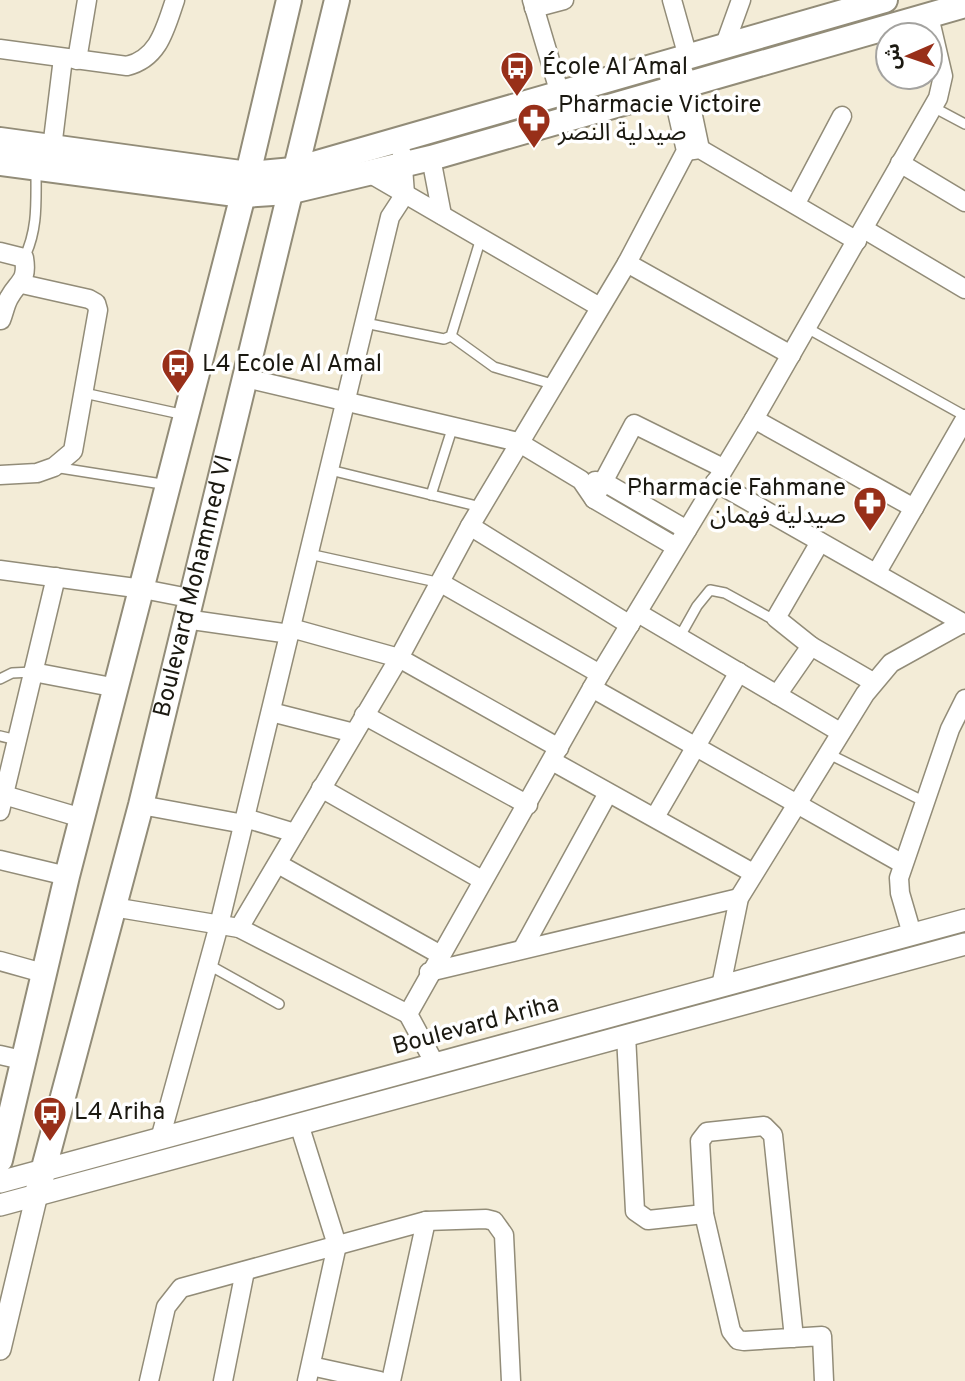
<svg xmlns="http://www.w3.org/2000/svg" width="965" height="1381" font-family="Overpass,'Noto Sans Arabic',sans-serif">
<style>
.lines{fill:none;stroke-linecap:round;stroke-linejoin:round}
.service-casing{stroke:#928c78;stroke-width:12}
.minor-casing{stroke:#928c78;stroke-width:21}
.tertiary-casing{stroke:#928c78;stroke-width:24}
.secondary-casing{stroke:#928c78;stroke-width:28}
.service{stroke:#fff;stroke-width:9}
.minor{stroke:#fff;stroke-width:18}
.tertiary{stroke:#fff;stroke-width:21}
.secondary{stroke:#fff;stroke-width:24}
.labels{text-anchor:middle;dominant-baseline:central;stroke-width:7;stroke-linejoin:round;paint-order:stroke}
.poi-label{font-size:24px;fill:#1b1911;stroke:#fff;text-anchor:start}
.street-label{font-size:24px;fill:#1b1911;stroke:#fff}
</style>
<rect width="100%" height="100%" fill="#f3ecd7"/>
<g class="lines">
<defs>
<g id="service">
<path d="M933 107 965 124"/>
<path d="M24 258C38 230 36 202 36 171"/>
<path d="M365 323 444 339 451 336 481 238"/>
<path d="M807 328 965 416"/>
<path d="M451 336 494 367 552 384"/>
<path d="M84 393 185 415"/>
<path d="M54 467 168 485"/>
<path d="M330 470 481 507"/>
<path d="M431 495 453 426"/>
<path d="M309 554 441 583"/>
<path d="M679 638 697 606 710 590 725 593 776 621"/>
<path d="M0 679 12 673 33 672"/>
<path d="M0 736 17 740"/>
<path d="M827 753 925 802"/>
<path d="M209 965 279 1004"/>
</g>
<g id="minor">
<path d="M532 0 560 94"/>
<path d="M672 0 688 57"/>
<path d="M534 8 564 0"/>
<path d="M724 47 741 0"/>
<path d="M0 49 127 66C159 58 165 29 175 0"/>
<path d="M77 60 87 0"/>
<path d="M684 73 700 149"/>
<path d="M52 148 63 58"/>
<path d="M686 151 700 149 857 241"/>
<path d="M431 158 442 215"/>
<path d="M900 163 965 202"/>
<path d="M369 173 598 306"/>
<path d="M796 203 842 116"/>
<path d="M864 229 965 289"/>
<path d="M0 252 24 258C28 282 18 281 9 298 5 305 4 313 1 320"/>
<path d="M627 263 791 355"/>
<path d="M246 378 518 442 581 480 594 499 676 547"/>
<path d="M754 419 914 508"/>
<path d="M0 475 37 473 54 467 73 451 98 310 96 303 89 299 22 284"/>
<path d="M595 481 604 482 687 530"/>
<path d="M715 482 965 624"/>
<path d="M594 499 634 424 723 468"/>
<path d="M470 526 630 625"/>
<path d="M0 570 143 589 189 598"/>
<path d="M877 572 965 419"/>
<path d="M441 583 600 674"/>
<path d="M638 613 840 732"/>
<path d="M185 619 290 634"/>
<path d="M291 628 399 658 559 748"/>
<path d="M811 646 873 682"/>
<path d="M33 672 117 688"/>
<path d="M592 688 903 864"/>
<path d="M777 695 811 646 776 618 820 542"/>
<path d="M271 712 354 733"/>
<path d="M364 715 528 805"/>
<path d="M552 761 753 873"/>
<path d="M321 788 482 880"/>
<path d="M4 795 82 818"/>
<path d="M141 805 244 824"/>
<path d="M0 811 56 577"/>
<path d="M655 817 739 672"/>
<path d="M245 818 295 833"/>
<path d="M0 860 67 876"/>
<path d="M278 864 439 954"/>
<path d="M113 907 239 928 408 1014"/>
<path d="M239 928 399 658 470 526 627 263 686 151 666 63"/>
<path d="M912 934 900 893 899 878 950 729 965 699"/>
<path d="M523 948 608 793"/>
<path d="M0 961 43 973"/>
<path d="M429 972 739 898"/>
<path d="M721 986 739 898 865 694 891 663 963 623"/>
<path d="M626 1035 635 1211 648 1220 704 1214"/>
<path d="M0 1055 22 1060"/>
<path d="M435 1064 408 1014 600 674 754 419 938 98 943 76 929 16"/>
<path d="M299 1124 337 1245 307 1381"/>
<path d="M160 1139 219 925 390 217 405 194 402 154"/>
<path d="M794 1338 773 1135 764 1126 707 1132 700 1141 704 1214 731 1331 738 1340 744 1341 822 1336 824 1381"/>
<path d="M311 1366 380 1381"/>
<path d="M149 1381 166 1307 181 1288 426 1221 486 1219 494 1221 504 1235 511 1381"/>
<path d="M223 1381 245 1271"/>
<path d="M391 1381 426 1221"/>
</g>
<g id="tertiary">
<path d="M0 1182 965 920"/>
<path d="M0 1205 965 944"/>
<path d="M0 1349 37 1194"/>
</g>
<g id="secondary">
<path d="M0 140 248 174 293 170 885 0"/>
<path d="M0 163 243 195 288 192 431 158 965 5"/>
<path d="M0 1160 67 876 243 195 289 0"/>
<path id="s1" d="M37 1194 141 805 337 0"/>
</g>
</defs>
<use href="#service" class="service-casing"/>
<use href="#minor" class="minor-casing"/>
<use href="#tertiary" class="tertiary-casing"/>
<use href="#secondary" class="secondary-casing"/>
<use href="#service" class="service"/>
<use href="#minor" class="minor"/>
<use href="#tertiary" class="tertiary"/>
<use href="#secondary" class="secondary"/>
</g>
<defs>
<symbol id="bus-pin" viewBox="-11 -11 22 30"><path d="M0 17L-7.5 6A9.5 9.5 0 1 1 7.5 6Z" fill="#982f19" stroke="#fff"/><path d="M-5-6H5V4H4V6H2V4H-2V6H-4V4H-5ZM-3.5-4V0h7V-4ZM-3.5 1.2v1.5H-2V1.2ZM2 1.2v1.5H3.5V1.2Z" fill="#fff"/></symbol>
<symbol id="pharmacy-pin" viewBox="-11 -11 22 30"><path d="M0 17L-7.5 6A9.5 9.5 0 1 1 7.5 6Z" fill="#982f19" stroke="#fff"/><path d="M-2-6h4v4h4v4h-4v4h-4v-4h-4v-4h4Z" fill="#fff"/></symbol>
</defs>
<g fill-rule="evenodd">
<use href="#bus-pin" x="498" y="49" width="38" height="52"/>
<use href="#pharmacy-pin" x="515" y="101" width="38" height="52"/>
<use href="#bus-pin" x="159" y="346" width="38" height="52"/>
<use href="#pharmacy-pin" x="851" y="484" width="38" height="52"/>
<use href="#bus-pin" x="31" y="1094" width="38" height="52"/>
</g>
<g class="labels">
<g class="poi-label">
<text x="542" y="68">École Al Amal</text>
<text x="558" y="106">Pharmacie Victoire<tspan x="558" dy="28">صيدلية النصر</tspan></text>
<text x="202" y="365">L4 Ecole Al Amal</text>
<text x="846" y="489" text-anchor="end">Pharmacie Fahmane<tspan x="846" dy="28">صيدلية فهمان</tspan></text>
<text x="74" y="1113">L4 Ariha</text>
</g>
<g class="street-label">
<text stroke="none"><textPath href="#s1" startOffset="628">Boulevard Mohammed VI</textPath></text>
<text transform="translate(476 1026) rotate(-15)">Boulevard Ariha</text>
</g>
</g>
<g transform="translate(909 56) rotate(268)"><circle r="33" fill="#ffffff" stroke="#a4a3a0" stroke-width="2"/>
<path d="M0-5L12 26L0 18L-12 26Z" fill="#982f19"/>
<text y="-10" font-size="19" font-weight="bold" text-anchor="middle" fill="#1b1911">ش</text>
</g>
</svg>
